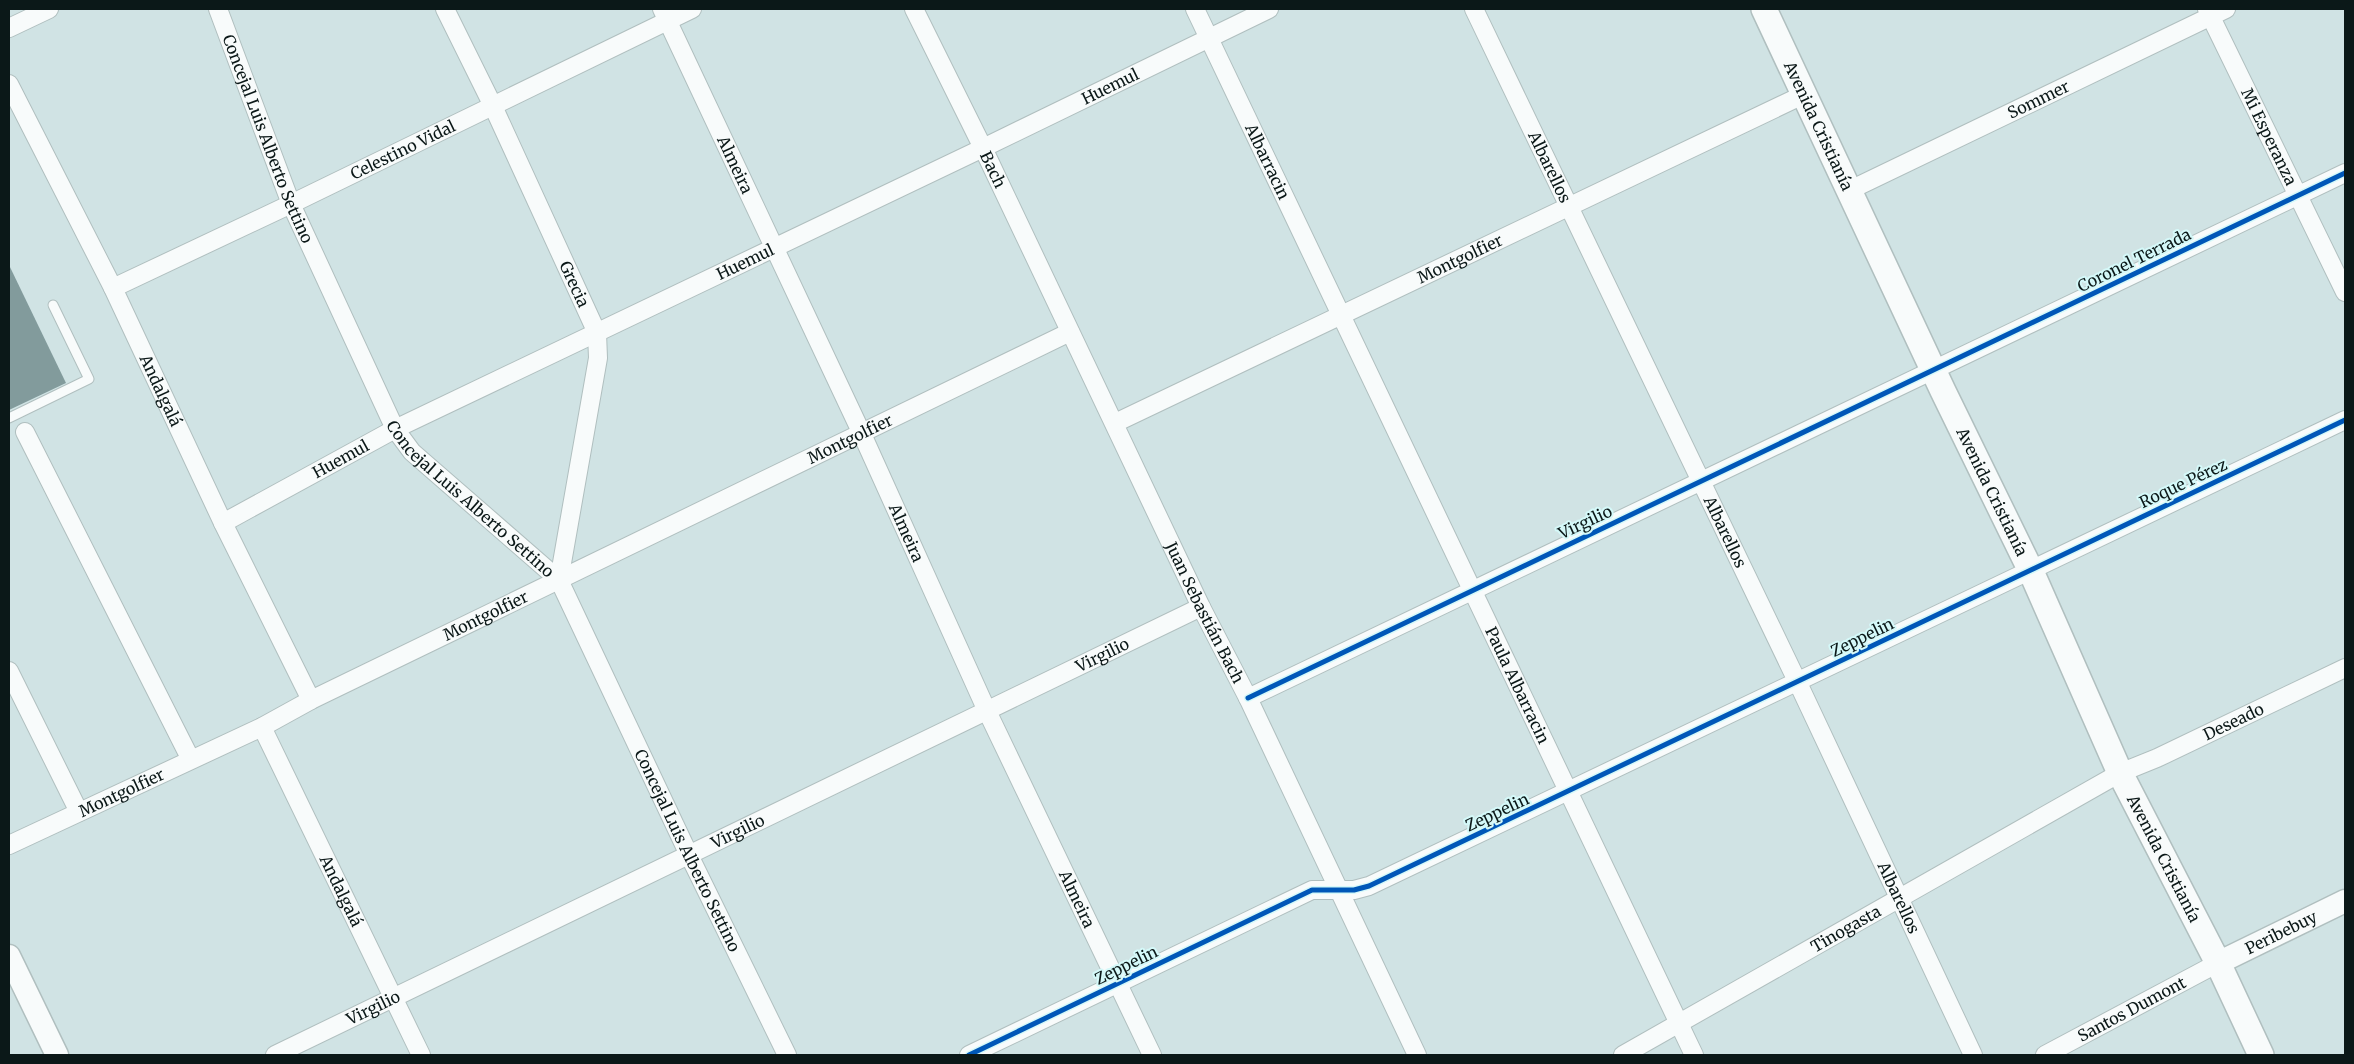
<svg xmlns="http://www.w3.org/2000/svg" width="2354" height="1064" font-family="Merriweather,serif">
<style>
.building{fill:#829b9c}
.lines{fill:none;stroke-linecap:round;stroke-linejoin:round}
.service-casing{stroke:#b0bfbf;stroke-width:11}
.minor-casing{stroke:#b0bfbf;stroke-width:20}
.tertiary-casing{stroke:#b0bfbf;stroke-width:25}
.secondary-casing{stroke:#b0bfbf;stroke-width:28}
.service{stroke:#f8fbfb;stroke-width:9}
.minor{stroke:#f8fbfb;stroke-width:18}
.tertiary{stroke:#f8fbfb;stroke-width:22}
.secondary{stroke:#f8fbfb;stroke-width:25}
.cycleway-casing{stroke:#d5f9f9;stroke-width:8}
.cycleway{stroke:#0057b8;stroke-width:5}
.labels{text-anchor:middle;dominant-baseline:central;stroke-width:4;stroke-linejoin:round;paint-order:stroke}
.street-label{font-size:16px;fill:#0b1818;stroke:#d5f9f9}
</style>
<rect width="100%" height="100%" fill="#d0e3e4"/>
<path class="building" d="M9 265 66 383 9 410Z"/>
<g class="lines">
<defs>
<path id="service" d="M9 418 89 379 53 305"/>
<g id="minor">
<path id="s1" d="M218 9 291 204 395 429 412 452 559 580 689 855 787 1055"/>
<path id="s2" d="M445 9 492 104 597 333 598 358 559 580"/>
<path id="s3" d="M662 9 862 434 987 711 1152 1055"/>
<path id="s4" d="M914 9 983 148 1201 607 1248 698 1417 1055"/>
<path id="s5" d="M1195 9 1694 1055"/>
<path id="s6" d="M1474 9 1798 683 1973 1055"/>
<path id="s7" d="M2207 9 2345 292"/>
<path d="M9 28 49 9"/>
<path id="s8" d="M9 84 113 288 223 523 311 700"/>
<path id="s9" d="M1850 190 2226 9"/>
<path id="s10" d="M113 288 291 204 692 9"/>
<path id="s11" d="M1115 423 1805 94"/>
<path d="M25 432 190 758"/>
<path id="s12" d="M223 523 395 429 983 148 1269 9"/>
<path d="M9 671 79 812"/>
<path d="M1248 698 2345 173"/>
<path id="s13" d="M262 727 421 1055"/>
<path id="s14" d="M9 845 262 727 311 700 1070 332"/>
<path id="s15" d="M275 1055 1201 607"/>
<path d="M969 1055 1312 890H1354L1369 886 2345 420"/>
<path id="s16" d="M1623 1055 2120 773 2157 758 2345 668"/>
<path id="s17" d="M2045 1055 2218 963"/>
</g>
<g id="tertiary">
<path d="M9 956 57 1055"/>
<path id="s18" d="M2218 963 2345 901"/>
</g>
<g id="secondary">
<path id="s19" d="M1764 9 1943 391 2030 569 2120 773 2218 963 2261 1055"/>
</g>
</defs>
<use href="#service" class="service-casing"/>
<use href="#minor" class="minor-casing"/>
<use href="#tertiary" class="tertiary-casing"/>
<use href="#secondary" class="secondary-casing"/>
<use href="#service" class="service"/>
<use href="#minor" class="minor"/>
<use href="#tertiary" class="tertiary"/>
<use href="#secondary" class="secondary"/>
<defs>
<g id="cycleway">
<path d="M1248 698 2345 173"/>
<path d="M969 1055 1312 890H1354L1369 886 2345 420"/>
</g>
</defs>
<use href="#cycleway" class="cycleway-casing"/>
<use href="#cycleway" class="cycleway"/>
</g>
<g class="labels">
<g class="street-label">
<text stroke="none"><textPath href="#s12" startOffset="989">Huemul</textPath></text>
<text stroke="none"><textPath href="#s9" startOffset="209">Sommer</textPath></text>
<text stroke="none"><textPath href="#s19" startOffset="129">Avenida Cristianía</textPath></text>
<text stroke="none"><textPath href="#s7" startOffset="142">Mi Esperanza</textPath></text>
<text stroke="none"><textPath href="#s1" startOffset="139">Concejal Luis Alberto Settino</textPath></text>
<text stroke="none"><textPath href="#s10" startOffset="321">Celestino Vidal</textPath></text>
<text stroke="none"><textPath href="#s5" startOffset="169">Albarracin</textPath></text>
<text stroke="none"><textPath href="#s3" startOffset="172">Almeira</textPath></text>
<text stroke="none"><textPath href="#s6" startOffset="175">Albarellos</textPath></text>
<text stroke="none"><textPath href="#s4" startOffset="179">Bach</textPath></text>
<text stroke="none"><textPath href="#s11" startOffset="382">Montgolfier</textPath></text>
<text transform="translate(2134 260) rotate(-26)">Coronel Terrada</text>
<text stroke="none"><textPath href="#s12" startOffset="584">Huemul</textPath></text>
<text stroke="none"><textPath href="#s2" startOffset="304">Grecia</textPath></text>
<text stroke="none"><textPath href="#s8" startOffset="342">Andalgalá</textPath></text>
<text stroke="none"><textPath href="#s14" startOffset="934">Montgolfier</textPath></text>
<text stroke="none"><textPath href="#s12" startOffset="134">Huemul</textPath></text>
<text transform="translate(2183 483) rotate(-25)">Roque Pérez</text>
<text stroke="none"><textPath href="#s19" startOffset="534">Avenida Cristianía</textPath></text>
<text stroke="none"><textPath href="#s1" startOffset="559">Concejal Luis Alberto Settino</textPath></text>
<text transform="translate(1585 522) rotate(-25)">Virgilio</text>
<text stroke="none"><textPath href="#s3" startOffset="578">Almeira</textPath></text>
<text stroke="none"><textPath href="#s6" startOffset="580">Albarellos</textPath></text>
<text stroke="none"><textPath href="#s4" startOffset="670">Juan Sebastián Bach</textPath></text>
<text stroke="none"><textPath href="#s14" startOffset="529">Montgolfier</textPath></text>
<text transform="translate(1862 637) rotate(-26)">Zeppelin</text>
<text stroke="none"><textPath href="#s15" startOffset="919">Virgilio</textPath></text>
<text stroke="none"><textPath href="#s5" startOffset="749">Paula Albarracin</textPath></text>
<text stroke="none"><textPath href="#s16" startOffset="696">Deseado</textPath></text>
<text stroke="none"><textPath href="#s14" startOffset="124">Montgolfier</textPath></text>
<text transform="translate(1497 812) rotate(-25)">Zeppelin</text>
<text stroke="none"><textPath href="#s15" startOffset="514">Virgilio</textPath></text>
<text stroke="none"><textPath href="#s1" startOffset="979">Concejal Luis Alberto Settino</textPath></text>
<text stroke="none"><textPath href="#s19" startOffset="939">Avenida Cristianía</textPath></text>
<text stroke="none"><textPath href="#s13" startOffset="182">Andalgalá</textPath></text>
<text stroke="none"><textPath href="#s6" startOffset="985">Albarellos</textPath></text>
<text stroke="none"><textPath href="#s3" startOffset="982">Almeira</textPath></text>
<text stroke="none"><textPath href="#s16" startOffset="256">Tinogasta</textPath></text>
<text stroke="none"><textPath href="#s18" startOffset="70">Peribebuy</textPath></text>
<text transform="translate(1126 965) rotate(-26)">Zeppelin</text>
<text stroke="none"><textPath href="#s15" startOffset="109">Virgilio</textPath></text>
<text stroke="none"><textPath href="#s17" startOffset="98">Santos Dumont</textPath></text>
</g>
</g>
<rect width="2354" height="1064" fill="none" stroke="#0b1818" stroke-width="20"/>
</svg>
